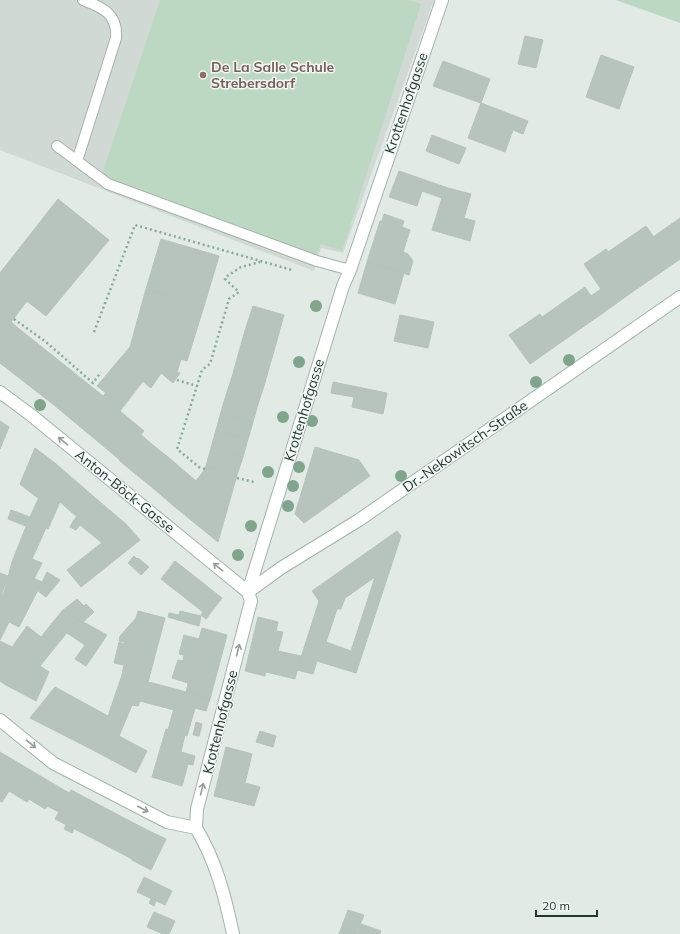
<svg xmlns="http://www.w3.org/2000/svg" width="680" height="934" font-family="Mulish,sans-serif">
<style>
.built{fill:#d0d9d4}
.green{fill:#bdd8c2}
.building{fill:#b7c4be;stroke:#b5c3bc;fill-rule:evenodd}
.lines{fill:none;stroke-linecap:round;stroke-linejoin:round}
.lane-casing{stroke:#a5b1ac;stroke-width:12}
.street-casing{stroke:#a5b1ac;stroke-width:14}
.secondary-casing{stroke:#a2b4ac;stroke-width:14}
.path{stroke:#85aa9c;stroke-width:2.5;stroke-dasharray:2 3;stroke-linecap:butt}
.lane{stroke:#fff;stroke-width:10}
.street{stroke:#fff;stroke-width:12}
.secondary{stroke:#fff;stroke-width:12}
.tree{fill:#81a48d}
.oneway{stroke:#929c98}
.education-dot{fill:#8d6e63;stroke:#f1f7f4;stroke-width:1.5}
.labels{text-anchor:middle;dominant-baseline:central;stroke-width:3;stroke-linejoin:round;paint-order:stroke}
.education-label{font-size:14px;font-weight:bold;fill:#785e54;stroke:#f1f7f4;text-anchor:start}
.street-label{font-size:14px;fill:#243832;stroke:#f1f7f4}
</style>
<rect width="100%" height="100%" fill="#e1eae5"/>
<path class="built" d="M0 0H434L343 253 321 248 314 271 0 150Z"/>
<g class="green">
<path d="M160 0H408L421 4 342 251 321 244 316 256 113 180 102 174Z"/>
<path d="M616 0H680V23Z"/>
</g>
<g class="building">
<path d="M525 36 543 40 536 68 518 64Z"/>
<path d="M601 55 634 67 619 109 586 97Z"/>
<path d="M443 61 490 79 481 103 433 86Z"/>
<path d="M481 103 528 121 523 134 513 130 505 152 468 138Z"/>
<path d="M432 135 466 148 459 164 426 151Z"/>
<path d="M399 171 448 188 471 194 464 218 475 221 470 241 432 230 442 198 422 191 417 206 389 197Z"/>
<path d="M58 199 109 240 46 316 27 301 11 322 18 328 0 351V273Z"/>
<path d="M384 214 404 221 402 227 410 230 403 252 408 254 413 261 409 275 367 262 380 221H382Z"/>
<path d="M680 218V259L673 264 653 237Z"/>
<path d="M646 226 673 264 635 290 608 252Z"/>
<path d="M161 239 219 256 204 306 146 289Z"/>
<path d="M606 249 635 290 603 313 591 296 601 289 584 264Z"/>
<path d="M367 262 404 273 395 304 358 293Z"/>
<path d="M585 287 603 313 560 343 542 317Z"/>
<path d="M146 289 204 306 187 361 181 359 177 372 180 373 173 383 161 373 151 388 118 361 130 347Z"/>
<path d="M253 306 284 315 279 333 247 324Z"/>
<path d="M540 314 560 343 530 364 509 335Z"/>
<path d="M400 315 434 322 428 348 394 341Z"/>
<path d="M247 324 279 333 274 351 242 341Z"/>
<path d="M18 328 77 375 54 405 0 363V351Z"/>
<path d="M242 341 274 351 269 368 237 359Z"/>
<path d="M237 359 269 368 264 386 232 377Z"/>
<path d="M118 361 143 381 120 411 144 431 120 460 54 405 77 375 103 396 106 393 97 386Z"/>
<path d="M232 377 264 386 258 404 226 395Z"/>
<path d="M333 382 387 393 383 414 352 407 354 397 331 393Z"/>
<path d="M226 395 258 404 253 422 221 412Z"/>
<path d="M221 412 253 422 248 439 216 430Z"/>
<path d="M0 421 9 427 0 449Z"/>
<path d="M216 430 248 439 243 457 211 448Z"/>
<path d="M140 434 154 446 133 472 119 460Z"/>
<path d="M154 446 168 457 147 483 133 472Z"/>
<path d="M315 447 359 460 370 476 304 523 295 514Z"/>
<path d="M35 448 55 463 39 499 20 484Z"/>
<path d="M211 448 243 457 237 475 206 466Z"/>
<path d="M168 457 182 469 161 495 147 483Z"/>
<path d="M55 463 93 496 76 516 60 502 48 529 29 519Z"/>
<path d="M206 466 237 475 218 542 175 507 203 472Z"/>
<path d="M182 469 196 481 175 507 161 495Z"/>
<path d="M93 496 126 524 102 543 74 520Z"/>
<path d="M11 510 30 517 26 526 8 519Z"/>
<path d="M29 519 46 528 32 559 42 563 34 579 28 576 31 571 12 562Z"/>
<path d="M74 520 80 525 76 530 70 527Z"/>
<path d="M126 524 140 540 81 587 67 570Z"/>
<path d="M397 531 401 536 356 673 317 661 313 674 297 670 319 601 312 591ZM375 577 351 651 326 642 337 609H341L345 598Z"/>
<path d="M134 556 137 559 138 558 149 567 141 575 128 563Z"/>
<path d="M175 561 222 598 206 619 201 615 203 612 161 579Z"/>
<path d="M12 562 31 571 28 576 42 582 19 627 9 622 0 640V599L4 592Z"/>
<path d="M47 572 60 580 46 597 38 591Z"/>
<path d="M0 573 8 576 0 599Z"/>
<path d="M77 599 84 606 72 616 62 611Z"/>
<path d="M86 604 94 612 83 622 72 616Z"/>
<path d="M62 611 78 619 40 666 49 672 36 701 6 685 16 668Z"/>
<path d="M138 611 165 618 148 682 122 675 124 665 114 663 119 642 124 644V642L119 641 120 636 136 618Z"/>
<path d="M180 611 201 616 199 626 178 620Z"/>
<path d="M169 613 179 615 178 620 168 617Z"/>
<path d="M258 617 278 622 276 631 283 632 278 651 301 656 295 679 266 672 265 676 245 671Z"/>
<path d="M78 619 107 635 86 666 75 659 85 645 67 633Z"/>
<path d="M27 626 41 637 16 668 6 685 0 681V641L12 647Z"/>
<path d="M202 628 227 635 210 699 186 693 188 683 172 678 178 660 183 661 184 655 179 654 184 635 199 639Z"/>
<path d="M122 675 179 690 174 710 140 701 138 706 132 705 119 736 147 751 136 773 91 749 108 716Z"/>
<path d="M55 687 108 716 91 749 30 718Z"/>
<path d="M179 690 210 699 206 711 195 708 187 736 168 730Z"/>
<path d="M196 722 202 724 199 736 193 735Z"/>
<path d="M166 729 185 735 181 752 195 756 193 765 188 764 182 786 152 777Z"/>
<path d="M260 731 276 736 273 747 256 742Z"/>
<path d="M226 747 252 754 245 783 260 787 254 806 214 796Z"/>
<path d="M0 752 10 758 0 778Z"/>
<path d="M10 758 69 793 59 812 47 806 45 809 29 799 27 802 9 791 2 802 0 801V778Z"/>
<path d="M71 790 109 810 94 839 55 819Z"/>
<path d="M109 810 147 830 132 859 94 839Z"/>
<path d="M66 825 74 829 72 833 64 829Z"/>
<path d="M147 830 166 839 151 870 132 860Z"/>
<path d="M144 877 172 891 165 905 137 892Z"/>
<path d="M151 899 156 901 154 906 149 903Z"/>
<path d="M348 910 364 915 356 934H339Z"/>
<path d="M154 912 175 921 169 934H163L147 927Z"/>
<path d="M361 924 381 931 380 934H357Z"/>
</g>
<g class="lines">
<defs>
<g id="lane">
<path d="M57 146 108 184 317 261 350 270"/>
<path d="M77 161 116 38C118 14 102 7 83 0"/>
</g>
<path id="street" d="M248 592 343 286 350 270 442 0"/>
<g id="secondary">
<path d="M0 392 31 415 248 592"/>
<path d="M248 592 281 568 359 520 680 297"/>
<path d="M0 720 53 763 167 822 196 828C216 861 225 896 233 934"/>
<path d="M196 828 197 809 251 601 248 592"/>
</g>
</defs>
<use href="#lane" class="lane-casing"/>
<use href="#street" class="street-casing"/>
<use href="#secondary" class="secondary-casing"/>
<g class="path">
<path d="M14 319 46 342 93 383 101 372"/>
<path d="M94 332 135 225 292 270"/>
<path d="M177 380 197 386"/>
<path d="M205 469 199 467 177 449 202 370 210 364 229 299 239 292 225 279 226 277 241 267 260 262"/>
<path d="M237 478 254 482"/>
</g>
<use href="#lane" class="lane"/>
<use href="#street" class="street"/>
<use href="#secondary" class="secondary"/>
</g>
<g class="tree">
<circle cx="316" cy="306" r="6"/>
<circle cx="569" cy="360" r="6"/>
<circle cx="299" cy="362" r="6"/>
<circle cx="536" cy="382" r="6"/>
<circle cx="40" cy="405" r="6"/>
<circle cx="283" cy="417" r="6"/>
<circle cx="312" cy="421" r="6"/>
<circle cx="299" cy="467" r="6"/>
<circle cx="268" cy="472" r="6"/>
<circle cx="401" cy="476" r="6"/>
<circle cx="293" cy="486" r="6"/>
<circle cx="288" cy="506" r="6"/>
<circle cx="251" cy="526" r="6"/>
<circle cx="238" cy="555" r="6"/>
</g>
<defs><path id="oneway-shaft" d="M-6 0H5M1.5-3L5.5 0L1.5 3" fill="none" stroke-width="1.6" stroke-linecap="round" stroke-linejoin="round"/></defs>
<g class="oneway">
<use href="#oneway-shaft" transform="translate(63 441) rotate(-141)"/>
<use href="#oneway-shaft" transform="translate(218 567) rotate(-141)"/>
<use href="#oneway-shaft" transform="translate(238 650) rotate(-76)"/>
<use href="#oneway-shaft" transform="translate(31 744) rotate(39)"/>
<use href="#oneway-shaft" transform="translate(202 789) rotate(-76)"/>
<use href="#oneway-shaft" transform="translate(143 809) rotate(27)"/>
</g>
<circle class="education-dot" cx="203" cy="75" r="4"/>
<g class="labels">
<g class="education-label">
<text x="211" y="67">De La Salle Schule<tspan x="211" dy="16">Strebersdorf</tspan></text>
</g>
<g class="street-label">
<text transform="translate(406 103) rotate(-71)">Krottenhofgasse</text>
<text transform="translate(304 410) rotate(-73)">Krottenhofgasse</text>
<text transform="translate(465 446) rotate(-35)">Dr.-Nekowitsch-Straße</text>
<text transform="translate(125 491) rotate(39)">Anton-Böck-Gasse</text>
<text transform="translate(220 722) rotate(-76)">Krottenhofgasse</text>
</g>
</g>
<path d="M536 910v6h61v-6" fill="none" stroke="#243832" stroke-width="2"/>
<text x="542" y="910" font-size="12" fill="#243832" stroke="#f1f7f4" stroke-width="3" paint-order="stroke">20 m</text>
</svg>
